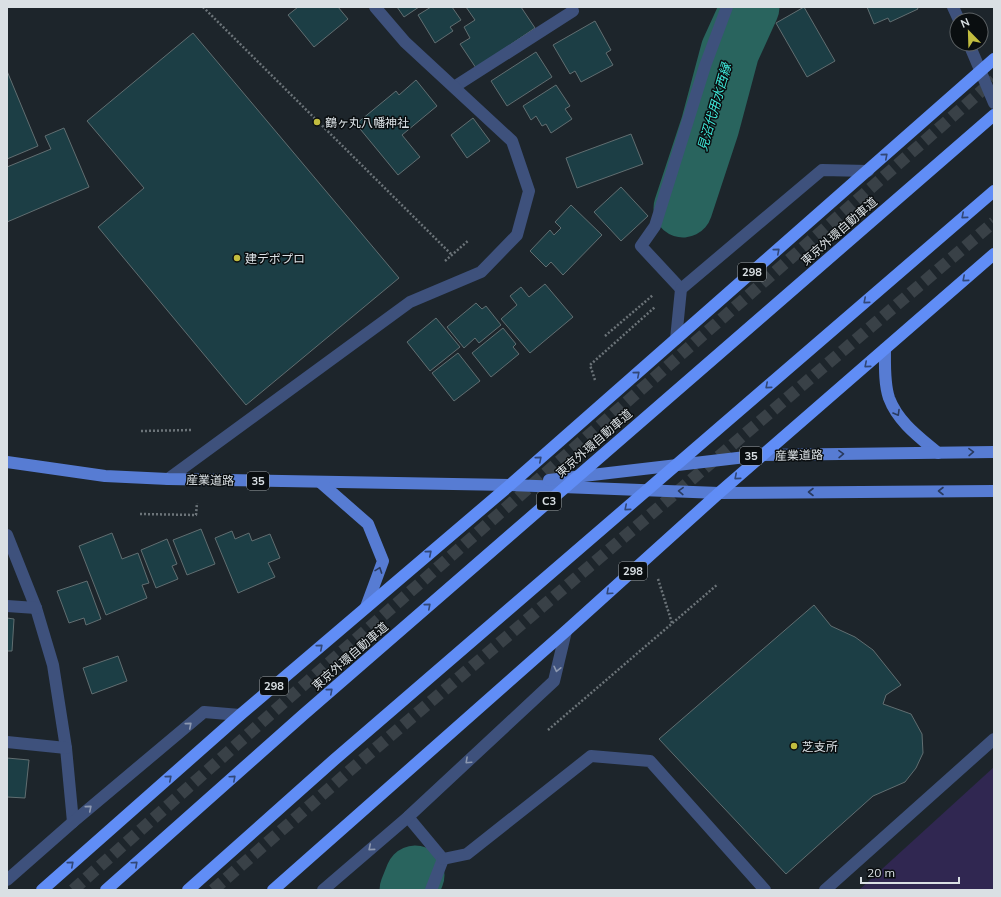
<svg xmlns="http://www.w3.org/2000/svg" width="1001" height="897" font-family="Mulish,'Noto Sans JP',sans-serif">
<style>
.green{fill:#302751}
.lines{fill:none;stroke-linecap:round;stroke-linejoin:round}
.river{stroke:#29645e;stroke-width:59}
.building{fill:#1c3e45;stroke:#616e71}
.highway-tunnel{stroke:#394147;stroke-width:12;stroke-dasharray:12 6;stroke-linecap:butt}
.path{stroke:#6c7479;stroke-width:2.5;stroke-dasharray:2 2;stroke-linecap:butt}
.minor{stroke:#3e517c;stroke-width:12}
.major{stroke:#577cd3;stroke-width:12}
.highway{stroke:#608df6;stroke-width:12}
.oneway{stroke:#314777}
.oneway2{stroke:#293a5e}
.oneway3{stroke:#8c98b0}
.poi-dot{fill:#c2bd3f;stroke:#0a0e10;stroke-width:1.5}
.labels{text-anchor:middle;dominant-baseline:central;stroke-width:3;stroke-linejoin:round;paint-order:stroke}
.shield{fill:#0a0e10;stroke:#9ca1a4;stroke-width:1}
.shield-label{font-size:11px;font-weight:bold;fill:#dae0e4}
.poi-label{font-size:12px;fill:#dae0e4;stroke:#0a0e10;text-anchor:start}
.street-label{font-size:12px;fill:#dae0e4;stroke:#0a0e10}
.water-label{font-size:13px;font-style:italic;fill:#3ee6d7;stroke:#0a0e10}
</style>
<rect width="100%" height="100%" fill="#1d252b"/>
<path class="green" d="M994 767V890H859Z"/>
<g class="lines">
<g class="river">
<path d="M683 208 710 126 730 51 750 7"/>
<path d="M409 890 415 875"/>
</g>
</g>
<g class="building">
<path d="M298 7H338L348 19 314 47 288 15Z"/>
<path d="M397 7H419L404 17Z"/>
<path d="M431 7H452L461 20 450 27 453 31 435 43 418 15Z"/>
<path d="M466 7H521L535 28 476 68 460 44 470 38 464 27 475 20Z"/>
<path d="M804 7 835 61 807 77 776 23Z"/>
<path d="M867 7H917L918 9 890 22 888 18 874 24Z"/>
<path d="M595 21 611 50 606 53 613 65 581 82 575 71 570 74 553 45Z"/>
<path d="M193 33 399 278 246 405 98 227 144 188 87 121Z"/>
<path d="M536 52 552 77 507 106 491 81Z"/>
<path d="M7 71 38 146 7 159Z"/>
<path d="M416 80 437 106 402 135 420 157 398 175 356 124 396 91 399 95Z"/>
<path d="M556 85 570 106 565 109 572 119 551 133 546 124 542 126 536 116 531 120 523 106Z"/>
<path d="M473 118 490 141 467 158 451 135Z"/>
<path d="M64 128 89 187 7 222V167L51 149 45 136Z"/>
<path d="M631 134 643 164 577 188 566 158Z"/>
<path d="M621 187 648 216 621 241 594 212Z"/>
<path d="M571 205 602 235 563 275 551 262 546 267 530 251 550 230 554 235 561 228 555 222Z"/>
<path d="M545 284 573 317 530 353 501 319 517 305 510 296 521 287 529 297Z"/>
<path d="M476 303 482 309 486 306 501 325 479 343 475 338 464 348 447 327Z"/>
<path d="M436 318 460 347 430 371 407 342Z"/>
<path d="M503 328 516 344 513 347 519 354 491 377 472 353Z"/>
<path d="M458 353 480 381 454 401 432 373Z"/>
<path d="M201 529 215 564 187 575 173 540Z"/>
<path d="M232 531 235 539 249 533 252 541 270 534 280 558 268 563 275 577 238 593 215 538Z"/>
<path d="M112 533 122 559 138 553 149 583 142 585 147 598 106 615 79 546Z"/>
<path d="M167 539 177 564 172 566 178 579 156 588 141 550Z"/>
<path d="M87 581 101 619 86 625 84 618 69 623 57 591Z"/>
<path d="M814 605 831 626 855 637 873 650 901 685 886 695 883 704 911 714 922 734 923 753 916 768 905 782 873 796 786 874 659 739Z"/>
<path d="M7 618 14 619 12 651H7Z"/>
<path d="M118 656 127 681 92 694 83 668Z"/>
<path d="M7 758 29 760 25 798 7 797Z"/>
</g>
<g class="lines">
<g class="highway-tunnel">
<path d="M73 890 290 697 994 80"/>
<path d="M213 890 355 766 994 222"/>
</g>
<g class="path">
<path d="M203 7 451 254"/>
<path d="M445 261 469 240"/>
<path d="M605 336 653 295"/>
<path d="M595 380 590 365 655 307"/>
<path d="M141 431 193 430"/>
<path d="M140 514 196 515 197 503"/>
<path d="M658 579 672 623"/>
<path d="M548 730 718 584"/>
</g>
<g class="minor">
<path d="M953 7 959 20"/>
<path d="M969 44 994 103"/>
<path d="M454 87 573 11"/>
<path d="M681 289 641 246 655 226 705 66 727 7"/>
<path d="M676 339 681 289 822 170 868 171"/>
<path d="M168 479 410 302 481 272 517 235 529 191 512 141 405 42 375 7"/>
<path d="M7 535 36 608 53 665 66 748 73 822"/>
<path d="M7 606 36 608"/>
<path d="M7 742 66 748"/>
<path d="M408 817 443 859 431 890"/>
<path d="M443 859 467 854 591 756 650 761 765 890"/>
<path d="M7 880 73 822 204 712 240 715"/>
<path d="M323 890 408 817 554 681 566 631"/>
<path d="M825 890 994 739"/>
</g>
<g class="major">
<path d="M885 349C885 364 884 383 889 398 898 422 919 437 938 453"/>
<path d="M7 462 105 476 168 479 510 485 719 493 994 491"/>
<path d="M549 480 763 455 994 452"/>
<path d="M320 482 368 524 383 561 366 607"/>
</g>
<g class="highway">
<path d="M42 890 240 715 510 485 994 59"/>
<path d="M106 890 303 715 994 115"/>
<path d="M188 890 334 760 994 191"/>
<path d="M273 890 566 631 719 493 994 254"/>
</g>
</g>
<defs><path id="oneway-chevron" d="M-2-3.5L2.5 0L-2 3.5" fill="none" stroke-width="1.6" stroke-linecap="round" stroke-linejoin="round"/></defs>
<g class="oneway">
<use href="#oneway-chevron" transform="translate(885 156) rotate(-41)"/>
<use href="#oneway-chevron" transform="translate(964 216) rotate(139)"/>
<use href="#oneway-chevron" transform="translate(777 251) rotate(-41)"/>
<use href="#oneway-chevron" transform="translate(965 279) rotate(139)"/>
<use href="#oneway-chevron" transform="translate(866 301) rotate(139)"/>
<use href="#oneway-chevron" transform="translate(867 365) rotate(139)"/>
<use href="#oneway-chevron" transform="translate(637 374) rotate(-41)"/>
<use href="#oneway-chevron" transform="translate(768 386) rotate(139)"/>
<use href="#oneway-chevron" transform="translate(539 459) rotate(-41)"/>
<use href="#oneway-chevron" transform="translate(737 477) rotate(139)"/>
<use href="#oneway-chevron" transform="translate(627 508) rotate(139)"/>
<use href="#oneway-chevron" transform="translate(429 553) rotate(-40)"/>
<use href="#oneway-chevron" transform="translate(609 592) rotate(138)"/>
<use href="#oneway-chevron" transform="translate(428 606) rotate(-41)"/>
<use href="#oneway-chevron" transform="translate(320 647) rotate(-41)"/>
<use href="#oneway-chevron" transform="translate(330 691) rotate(-41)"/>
<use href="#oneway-chevron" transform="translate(169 778) rotate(-41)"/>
<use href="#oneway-chevron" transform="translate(233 778) rotate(-42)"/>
<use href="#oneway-chevron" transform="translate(71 864) rotate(-41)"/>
<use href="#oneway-chevron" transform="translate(135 864) rotate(-42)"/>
</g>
<g class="oneway2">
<use href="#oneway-chevron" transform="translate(897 413) rotate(60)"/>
<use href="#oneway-chevron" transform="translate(971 452) rotate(-1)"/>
<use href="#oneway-chevron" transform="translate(841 454) rotate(-1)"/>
<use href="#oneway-chevron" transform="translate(681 491) rotate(-178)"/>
<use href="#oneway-chevron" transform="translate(941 491) rotate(180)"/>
<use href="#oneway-chevron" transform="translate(811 492) rotate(180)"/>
<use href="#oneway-chevron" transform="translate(379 570) rotate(-70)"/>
</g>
<g class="oneway3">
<use href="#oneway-chevron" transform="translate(557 669) rotate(103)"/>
<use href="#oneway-chevron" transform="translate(189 725) rotate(-40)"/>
<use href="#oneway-chevron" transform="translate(468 761) rotate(137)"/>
<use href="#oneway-chevron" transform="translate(89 808) rotate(-40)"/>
<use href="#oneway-chevron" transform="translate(371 848) rotate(140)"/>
</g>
<g class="poi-dot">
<circle cx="317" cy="122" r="4"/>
<circle cx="237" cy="258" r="4"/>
<circle cx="794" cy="746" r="4"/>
</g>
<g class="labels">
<g class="shield">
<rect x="738" y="263" width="28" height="18" rx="3"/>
<rect x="740" y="447" width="22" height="18" rx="3"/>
<rect x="247" y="472" width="22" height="18" rx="3"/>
<rect x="537" y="492" width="24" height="18" rx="3"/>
<rect x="619" y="562" width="28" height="18" rx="3"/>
<rect x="260" y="677" width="28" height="18" rx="3"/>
</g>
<g class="shield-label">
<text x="752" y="272">298</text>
<text x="751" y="456">35</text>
<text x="258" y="481">35</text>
<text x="549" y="501">C3</text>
<text x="633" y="571">298</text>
<text x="274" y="686">298</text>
</g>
<g class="poi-label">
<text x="325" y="122">鶴ヶ丸八幡神社</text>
<text x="245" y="258">建デポプロ</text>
<text x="802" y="746">芝支所</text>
</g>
<g class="street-label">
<text transform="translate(839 231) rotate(-41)">東京外環自動車道</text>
<text transform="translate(594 443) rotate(-41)">東京外環自動車道</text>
<text transform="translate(799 455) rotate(-1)">産業道路</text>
<text transform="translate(210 480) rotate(1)">産業道路</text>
<text transform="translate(350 656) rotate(-41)">東京外環自動車道</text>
</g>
<g class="water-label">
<text transform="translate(714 107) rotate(-74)">見沼代用水西縁</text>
</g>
</g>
<rect width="1001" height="897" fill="none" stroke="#dae0e4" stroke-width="16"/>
<g transform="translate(969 32) rotate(337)"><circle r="19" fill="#0a0e10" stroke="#5d6265"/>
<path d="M0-3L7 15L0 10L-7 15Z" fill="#c2bd3f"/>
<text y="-6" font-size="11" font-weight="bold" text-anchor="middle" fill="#dae0e4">N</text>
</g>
<path d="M861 877v6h98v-6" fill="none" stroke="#dae0e4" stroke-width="2"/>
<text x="867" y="877" font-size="12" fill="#dae0e4" stroke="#0a0e10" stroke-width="3" paint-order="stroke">20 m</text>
</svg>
